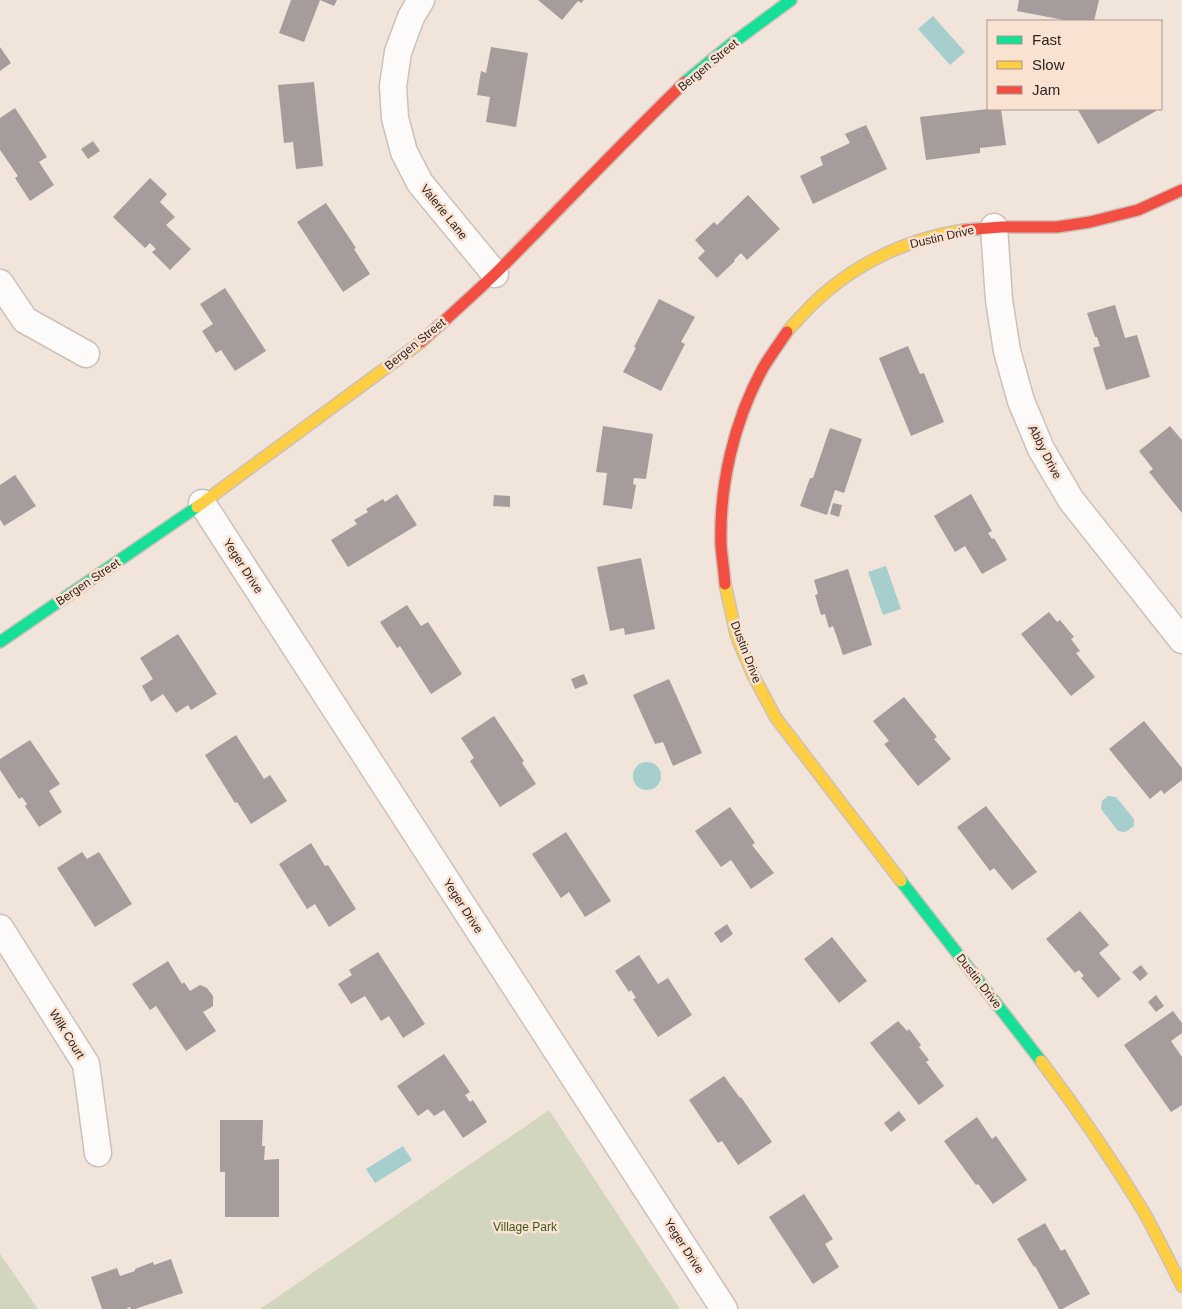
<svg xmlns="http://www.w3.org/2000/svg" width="1182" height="1309" font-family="Helvetica,sans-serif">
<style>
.green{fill:#d2d6be}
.water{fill:#a5cecd}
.building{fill:#a69c9c}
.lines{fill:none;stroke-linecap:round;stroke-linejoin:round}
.street-casing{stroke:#ccc1ba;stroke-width:29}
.fast-casing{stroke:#ccc1ba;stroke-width:14}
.slow-casing{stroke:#ccc1ba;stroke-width:14}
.jam-casing{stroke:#ccc1ba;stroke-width:14}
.street{stroke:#fdfbfa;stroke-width:26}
.fast{stroke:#16e098;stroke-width:11}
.slow{stroke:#ffcf43;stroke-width:11}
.jam{stroke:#f24e42;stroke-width:11}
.labels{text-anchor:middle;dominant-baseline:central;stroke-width:5;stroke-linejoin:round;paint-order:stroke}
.street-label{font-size:12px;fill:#2e2520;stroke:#fae2d2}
.park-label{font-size:12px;fill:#3e5a1a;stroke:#fae2d2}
</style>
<rect width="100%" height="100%" fill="#f1e4db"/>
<g class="green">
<path d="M549 1110 680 1309H260Z"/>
<path d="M0 1254 38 1309H0Z"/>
</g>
<g class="water">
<path d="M933 16 965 52 950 65 918 29Z"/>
<path d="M886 566 901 609 883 615 868 572Z"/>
<circle cx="647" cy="776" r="14"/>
<path d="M1108 796 1116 797 1134 819V826L1125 832 1118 831 1101 809 1102 801Z"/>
<path d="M403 1146 412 1160 375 1183 366 1169Z"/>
</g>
<g class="building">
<path d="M291 0H337L334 6 320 0 304 42 279 33Z"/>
<path d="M538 0H584L581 3 578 1 562 20Z"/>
<path d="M1019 0H1099L1094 21H1069L1017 11Z"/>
<path d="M0 47 11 63 0 71Z"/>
<path d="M491 47 528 53 516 127 486 122 490 97 477 95 481 71 486 73Z"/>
<path d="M314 82 323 166 296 169 293 142 284 143 278 85Z"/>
<path d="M15 108 47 157 39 162 54 185 30 201 15 178 18 176 0 150V118Z"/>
<path d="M988 109H1001L1006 145 980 148V153L926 160 920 117Z"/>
<path d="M1081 109H1155L1156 111 1098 144 1078 110Z"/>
<path d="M866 125 887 169 813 204 800 176 823 165 820 157 850 143 845 134Z"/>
<path d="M93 141 100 151 88 159 81 149Z"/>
<path d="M150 178 167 194 160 202 175 217 166 225 191 249 170 270 152 252 156 249 150 243 145 248 113 217Z"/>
<path d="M748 195 780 229 747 260 741 253 734 260 735 261 717 278 698 258 705 251 695 240 714 222 717 225Z"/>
<path d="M326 203 356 248 354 249 370 274 343 292 297 222Z"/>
<path d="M225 288 266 351 235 371 221 350 216 353 202 331 213 324 200 304Z"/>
<path d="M659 299 695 317 681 342 685 344 661 391 623 372 636 348 634 347Z"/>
<path d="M1115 305 1125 338 1137 335 1150 377 1106 390 1093 348 1100 346 1097 337H1095L1087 313Z"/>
<path d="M908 346 920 374 924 373 944 422 911 436 879 358Z"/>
<path d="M603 426 653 434 646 479 634 478 633 484 636 485 632 509 603 505 607 473 596 472Z"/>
<path d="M1170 426 1182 440V513L1149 472 1153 469 1139 451Z"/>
<path d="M830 428 862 439 844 493 835 490 827 515 800 506 810 478H813Z"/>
<path d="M15 475 36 506 4 526 0 519V485Z"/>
<path d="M397 494 417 525 348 567 331 540 357 524 354 520 368 512 366 509 383 499 385 502Z"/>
<path d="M971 494 992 531 988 533 992 539 994 538 1007 560 982 574 965 546 955 552 934 516Z"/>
<path d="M494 495 510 496V507L493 506Z"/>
<path d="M833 503 842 505 839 517 830 514Z"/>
<path d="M641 558 655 629 625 635 624 628 610 631 597 567Z"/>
<path d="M848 569 872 645 843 655 833 626 829 628 825 614 821 615 815 595 818 594 814 580Z"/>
<path d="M407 605 421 626 428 622 462 674 431 694 400 646 397 648 380 622Z"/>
<path d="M1049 612 1057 622 1060 620 1074 637 1071 639 1080 651 1076 653 1095 677 1071 696 1021 634Z"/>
<path d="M178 634 217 694 191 710 188 705 176 713 163 694 151 702 142 686 153 679 140 658Z"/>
<path d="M584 674 588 684 575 689 571 679Z"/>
<path d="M669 679 702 753 673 766 663 742 655 744 633 695Z"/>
<path d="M904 697 937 737 934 739 951 759 918 786 884 744 889 741 873 721Z"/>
<path d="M494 716 524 761 522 763 536 784 500 807 470 761 474 758 461 738Z"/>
<path d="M1144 721 1182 768V780L1164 794 1161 790 1150 799 1109 749Z"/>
<path d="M236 735 264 779 270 775 287 801 251 824 237 802 235 803 205 755Z"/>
<path d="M30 740 60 784 49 791 62 812 39 827 25 806 27 804 22 797 19 799 0 770V759Z"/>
<path d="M986 806 1037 872 1012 890 994 868 990 871 957 827Z"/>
<path d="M730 807 755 843 752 845 774 873 751 889 731 860 721 867 695 831Z"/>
<path d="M566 832 611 901 585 917 569 892 561 898 532 854Z"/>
<path d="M311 843 325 866 328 865 356 909 329 927 315 904 307 909 279 864Z"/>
<path d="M82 852 87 859 99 852 132 904 95 927 57 868Z"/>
<path d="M1080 911 1109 945 1099 953 1121 979 1098 998 1081 978 1084 976 1079 970 1075 973 1046 939Z"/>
<path d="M727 924 733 934 721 943 714 933Z"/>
<path d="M832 937 867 981 839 1003 804 959Z"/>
<path d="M378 952 425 1024 403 1038 389 1016 381 1021 365 996 351 1004 338 984 352 975 349 970Z"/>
<path d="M639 955 658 984 668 978 692 1015 658 1037 633 999 636 998 631 990 629 992 615 971Z"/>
<path d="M168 961 182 984 184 982 190 991 200 985 207 988 213 996V1006L203 1012 216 1031 186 1051 156 1006 150 1010 132 984Z"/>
<path d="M1141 965 1148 974 1140 981 1132 972Z"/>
<path d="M1156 995 1164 1006 1156 1012 1148 1002Z"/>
<path d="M1173 1011 1182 1023V1033L1171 1041 1182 1057V1105L1171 1112 1124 1045Z"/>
<path d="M898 1021 907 1031 909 1029 921 1045 919 1047 929 1060 926 1062 944 1086 919 1105 870 1043Z"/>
<path d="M444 1054 470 1092 465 1095 470 1102 473 1100 487 1122 463 1138 444 1110 434 1116 428 1109 418 1116 397 1086Z"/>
<path d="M724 1076 740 1098 741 1097 772 1142 738 1165 722 1141 718 1143 689 1100Z"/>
<path d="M899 1111 906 1120 891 1132 884 1123Z"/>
<path d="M977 1117 992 1139 996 1136 1027 1180 993 1204 978 1184 976 1185 944 1141Z"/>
<path d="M220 1120H263L262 1146H265L264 1160 279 1159V1217H225V1172H220Z"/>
<path d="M804 1194 833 1239 825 1244 839 1267 813 1284 769 1217Z"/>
<path d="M1045 1223 1061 1251 1065 1249 1090 1294 1062 1309H1059L1035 1266 1034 1267 1017 1239Z"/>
<path d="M171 1259 183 1293 135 1309H131L130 1307 126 1309H102L91 1277 117 1268 120 1276 135 1271V1269L153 1262 154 1265Z"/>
</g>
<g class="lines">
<defs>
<g id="street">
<path d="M421 0 411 17 398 52 393 86 395 118 404 152 420 183 495 274"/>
<path d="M994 227 999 300 1007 351 1021 401 1041 449 1071 500 1182 640"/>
<path d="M0 283 25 320 86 354"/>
<path d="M202 503 724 1309"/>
<path d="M0 928 86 1064 98 1153"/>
</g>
<g id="fast">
<path d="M685 82 730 45 791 0"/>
<path d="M0 642 197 507"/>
<path d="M901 881 1041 1061"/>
</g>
<g id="slow">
<path d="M787 332C792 325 799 319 805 312 847 267 904 239 965 230"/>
<path d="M197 507 421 342"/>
<path d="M725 584 736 634 740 645 754 677 776 718 901 881"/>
<path d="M1041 1061C1078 1110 1113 1161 1145 1214 1158 1238 1170 1262 1182 1286"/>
</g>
<g id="jam">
<path d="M965 230 1001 227H1057L1090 222 1138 210 1182 190"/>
<path d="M421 342C446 319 472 296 497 272 560 209 621 144 685 82"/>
<path d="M725 584C724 571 722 558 721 546 719 485 734 421 763 368 770 356 779 344 787 332"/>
</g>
</defs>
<use href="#street" class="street-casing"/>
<use href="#fast" class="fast-casing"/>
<use href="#slow" class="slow-casing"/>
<use href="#jam" class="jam-casing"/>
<use href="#street" class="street"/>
<use href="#fast" class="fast"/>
<use href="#slow" class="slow"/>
<use href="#jam" class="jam"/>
</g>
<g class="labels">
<g class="street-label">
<text transform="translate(708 65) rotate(-40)">Bergen Street</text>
<text transform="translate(444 212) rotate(51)">Valerie Lane</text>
<text transform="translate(942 237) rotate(-13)">Dustin Drive</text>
<text transform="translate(415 344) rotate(-39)">Bergen Street</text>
<text transform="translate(1045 452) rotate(63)">Abby Drive</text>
<text transform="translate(243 566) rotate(57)">Yeger Drive</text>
<text transform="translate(88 582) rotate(-34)">Bergen Street</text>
<text transform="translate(746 652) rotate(69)">Dustin Drive</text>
<text transform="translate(463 906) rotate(57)">Yeger Drive</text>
<text transform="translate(979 981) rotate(52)">Dustin Drive</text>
<text transform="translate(67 1034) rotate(58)">Wilk Court</text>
<text transform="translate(684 1246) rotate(57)">Yeger Drive</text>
</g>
<g class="park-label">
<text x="525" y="1227">Village Park</text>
</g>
</g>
<rect x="987" y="20" width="175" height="90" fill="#fae2d2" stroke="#a8968b"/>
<rect x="997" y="36" width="25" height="8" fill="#16e098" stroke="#a8968b"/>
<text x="1032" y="45" font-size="15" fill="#2e2520">Fast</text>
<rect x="997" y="61" width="25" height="8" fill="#ffcf43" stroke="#a8968b"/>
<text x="1032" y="70" font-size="15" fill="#2e2520">Slow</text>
<rect x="997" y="86" width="25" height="8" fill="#f24e42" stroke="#a8968b"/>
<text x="1032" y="95" font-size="15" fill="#2e2520">Jam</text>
</svg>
